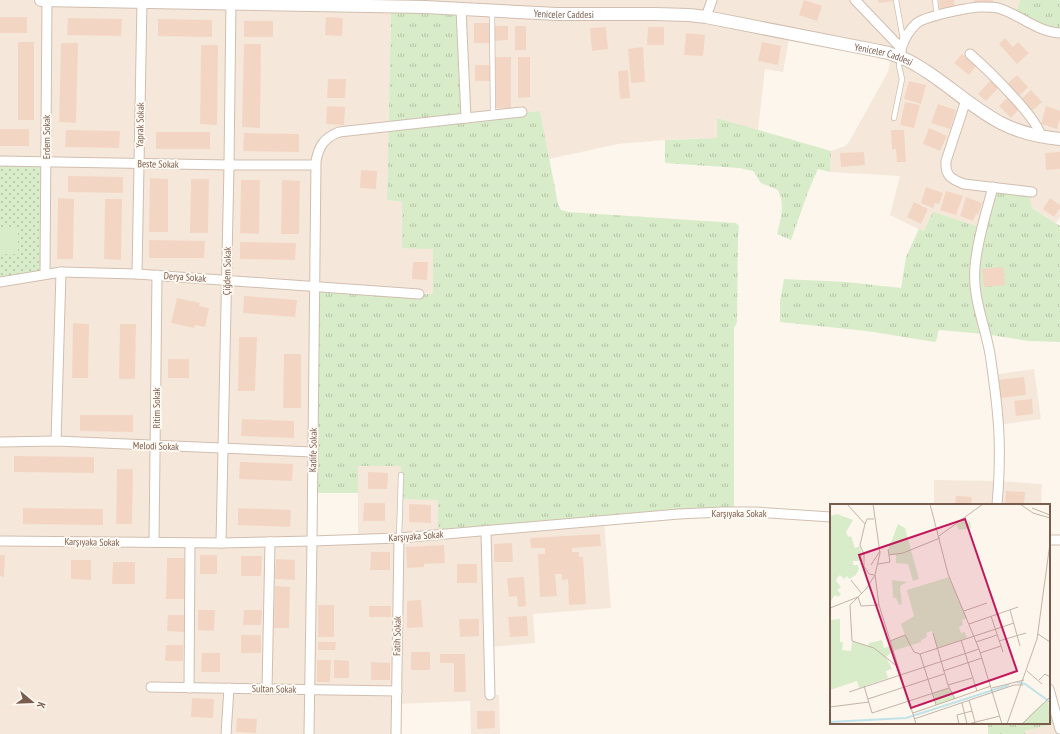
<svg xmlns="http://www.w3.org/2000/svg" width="1060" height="734" font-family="'PT Sans Narrow',sans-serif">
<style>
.residential{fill:#f5e8da}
.grass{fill:url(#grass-tufts)}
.park{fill:url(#park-dots)}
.garden{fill:#d8ecc9}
.building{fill:#f3d5c3}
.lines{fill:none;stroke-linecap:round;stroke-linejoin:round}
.service-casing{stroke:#d1beb0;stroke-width:6}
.minor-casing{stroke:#d1beb0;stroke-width:11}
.tertiary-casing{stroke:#d1beb0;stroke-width:14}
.service{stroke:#fff;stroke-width:4.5}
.minor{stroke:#fff;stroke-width:9}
.tertiary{stroke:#fff;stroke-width:12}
.labels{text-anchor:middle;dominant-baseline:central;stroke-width:3.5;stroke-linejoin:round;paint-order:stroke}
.street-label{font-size:10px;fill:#7a5c4d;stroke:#fffaf3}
.inset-river{fill:none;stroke:#bfe3e8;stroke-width:2}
.inset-road{fill:none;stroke:#c5b3a7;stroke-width:1}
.view{fill:#c2185b;fill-opacity:0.15;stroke:#c2185b;stroke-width:2}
.inset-edge{fill:none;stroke:#7a5c4d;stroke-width:2}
</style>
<defs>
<pattern id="grass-tufts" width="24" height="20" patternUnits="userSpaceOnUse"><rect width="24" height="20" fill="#d8ecc9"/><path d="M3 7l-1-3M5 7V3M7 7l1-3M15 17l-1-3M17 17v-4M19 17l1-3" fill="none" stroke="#b4c2a5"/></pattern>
<pattern id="park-dots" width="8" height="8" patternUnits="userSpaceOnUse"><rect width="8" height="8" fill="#d8ecc9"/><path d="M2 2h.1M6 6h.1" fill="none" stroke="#b4c2a5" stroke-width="1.8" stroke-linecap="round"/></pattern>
</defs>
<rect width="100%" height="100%" fill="#fdf6ec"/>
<g class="residential">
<path d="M0 0H379L381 7H391L387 200 402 202 433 248V294L315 286 312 541 358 539V466H401L438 500V534L604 521 611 608 533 614 535 643 489 647 490 695H499L500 734H471L470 701 397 704 396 734H0Z"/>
<path d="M426 0H1020L1015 16 1060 33V217L1056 223 1032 208 982 228 924 232 890 215 900 176 830 172 831 151 845 146 849 142 888 72 891 59 790 33 783 72 765 69 758 130 717 118V138L677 139 618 144 549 159 540 111 466 118 425 7Z"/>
<path d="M1034 369 1041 419 998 425 992 375Z"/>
<path d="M934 480 999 481 1042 484 1041 505H934Z"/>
<path d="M1058 723 1060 734H1026L1025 731Z"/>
</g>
<g class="grass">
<path d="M379 0H426L425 7 461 9 466 118 540 111 558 204 561 210 568 212 736 223 739 226 738 237 737 322 734 328V512L438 535V500L400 499 401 466H358V493H312L315 286 419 294H433V249L402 248V202L387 200 391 7H381Z"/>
<path d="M1020 0H1060V33L1015 16Z"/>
<path d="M717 118 831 151 830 172 818 169 808 192 791 240 777 234C781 218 785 206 778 190L761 183 753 171 739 168 665 163V140L717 138Z"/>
<path d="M993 187 1028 192 1032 208 1060 226V342L1029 341 985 334 939 330C937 334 938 339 935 342L867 331 780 322V301L784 279 846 282 901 288 906 257 919 229 924 231 933 212 982 228Z"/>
<path d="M1049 689 1058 723 1025 731 1026 734H988V723H1049Z"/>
</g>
<path class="park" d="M0 161 46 162 45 274 0 282Z"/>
<rect class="garden" x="0" y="228" width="18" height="26"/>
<g class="building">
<path d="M804 0 822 6 817 21 799 15Z"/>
<path d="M878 0H892L893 1 879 3Z"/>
<path d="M939 0H954L955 9 940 11Z"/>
<path d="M974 0H993V2L974 3Z"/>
<rect x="0" y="17" width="27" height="16"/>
<path d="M326 17 343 18 342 36 325 35Z"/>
<path d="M68 18 122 19 121 36 67 35Z"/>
<path d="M158 19 212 20V37L158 36Z"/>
<rect x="244" y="21" width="29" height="16"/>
<path d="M474 23H489L490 43H474Z"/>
<path d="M495 26H508V40L495 41Z"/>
<rect x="515" y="26" width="11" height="24"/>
<path d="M606 27 608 49 592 51 590 28Z"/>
<path d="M648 27H664V45H647Z"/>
<path d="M686 33 705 35 703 56 684 55Z"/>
<path d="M1005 38 1013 47 1018 42 1029 53 1017 64 999 44Z"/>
<rect x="18" y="42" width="16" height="78"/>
<path d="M762 42 781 46 778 65 758 61Z"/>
<path d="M61 43H78L76 123 59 122Z"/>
<path d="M244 44H261L260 128 242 127Z"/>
<path d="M201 45H218L217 125 200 124Z"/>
<path d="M643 47 645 82 631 83 628 49Z"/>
<path d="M962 54 976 66 969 75 954 63Z"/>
<path d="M495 57H511V108H496Z"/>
<path d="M518 57H530V97L518 98Z"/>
<rect x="475" y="65" width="15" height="16"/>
<path d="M628 70 630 98 620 99 618 71Z"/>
<path d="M1017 75 1028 87 1018 97 1006 85Z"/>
<path d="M328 79H346L345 98H327Z"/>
<path d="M991 80 999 87 986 101 978 94Z"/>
<path d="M909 81 926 85 921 104 904 99Z"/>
<path d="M1031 90 1042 102 1031 112 1020 100Z"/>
<path d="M1007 98 1019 109 1011 118 999 106Z"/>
<path d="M905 102 920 105 914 128 900 125Z"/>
<path d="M938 104 956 110 950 129 931 123Z"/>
<path d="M327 106 345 107 344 125 326 124Z"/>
<path d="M1046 106 1060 111V119L1057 129 1041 124Z"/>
<path d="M929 128 947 136 940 151 923 144Z"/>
<rect x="0" y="129" width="29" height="17"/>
<path d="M66 130 120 131 119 148 65 147Z"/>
<path d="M891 130H904L906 162H897L896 149 892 150Z"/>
<rect x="156" y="132" width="54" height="17"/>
<path d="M244 133 299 134V152L243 151Z"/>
<path d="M864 152 865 165 841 167 840 153Z"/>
<path d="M1060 152V169L1046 170 1045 153Z"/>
<path d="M361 170 377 171 376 189 360 188Z"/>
<path d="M68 176 123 177V193L68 192Z"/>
<path d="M150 178 168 179V232H149Z"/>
<path d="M191 179H209L208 233H190Z"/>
<path d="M241 180H260L259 234 240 233Z"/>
<path d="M282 180 300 181 299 234H281Z"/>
<path d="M926 187 943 193 939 204 935 203 933 208 921 203Z"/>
<path d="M946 191 963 196 956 215 940 210Z"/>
<path d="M966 197 982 203 978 215 976 214 973 221 960 216Z"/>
<path d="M58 198 74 199 73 259H57Z"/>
<path d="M1050 198 1060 205V208L1054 217 1043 209Z"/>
<path d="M105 199H122L121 260 104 259Z"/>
<path d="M914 202 928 209 921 224 907 217Z"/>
<path d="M149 240 205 241 204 258H149Z"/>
<path d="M240 242 296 243 295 260 240 259Z"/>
<path d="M413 262H428L427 280 412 279Z"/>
<path d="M1003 267 1005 285 984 287 982 269Z"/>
<path d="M244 296 297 300 295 317 243 313Z"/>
<path d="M177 298 200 303 199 306 209 308 205 327 195 325 194 328 171 323Z"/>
<path d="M73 323 89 324 88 378H72Z"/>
<path d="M120 324H136L135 379H119Z"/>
<path d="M239 337H257L255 391H238Z"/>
<path d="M284 354H301V408H283Z"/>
<rect x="168" y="359" width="21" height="19"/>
<path d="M1024 377 1026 395 1001 398 998 380Z"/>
<path d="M1032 399 1033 414 1016 416 1014 401Z"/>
<path d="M80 415H133V432L80 431Z"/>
<path d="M242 419 294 421V438L241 436Z"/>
<path d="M14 456 94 457V473L14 472Z"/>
<path d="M240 462 293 464 292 481 239 479Z"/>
<path d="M117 469H133L132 524H116Z"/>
<path d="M368 472 388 473 387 489H368Z"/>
<path d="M1006 491 1025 492 1024 505H1005Z"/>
<path d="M956 496 972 497 971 505H955Z"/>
<path d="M364 503H385V521H363Z"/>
<path d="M409 504 431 505V523L409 522Z"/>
<path d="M23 508 103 509V525L23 524Z"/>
<path d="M238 508 291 510 290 527 238 525Z"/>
<path d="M600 534 601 546 572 548V552H579V557H583L586 604 569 605 568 579 562 580V574H555L557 596 540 597 538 554H545V548H531L530 538Z"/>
<path d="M512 543 513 562H494V544Z"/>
<path d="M444 545 445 563 424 564V567L407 568 406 547Z"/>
<path d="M371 552H390V570H370Z"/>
<path d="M0 555H5L4 577 0 576Z"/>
<rect x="200" y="555" width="17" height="19"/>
<path d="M241 556H262L261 576H241Z"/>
<path d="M167 558H184V599H166Z"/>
<path d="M276 559 295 560V580L275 579Z"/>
<path d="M71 560H91V580L71 579Z"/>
<path d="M113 562H135V584H112Z"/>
<rect x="457" y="564" width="20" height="19"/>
<path d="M524 577 526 606 518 607 517 596 509 597 507 578Z"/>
<path d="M275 586 290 587 289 628H274Z"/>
<path d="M421 600 423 627 407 628V601Z"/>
<rect x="318" y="605" width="16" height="32"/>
<rect x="369" y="606" width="22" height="11"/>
<path d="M198 610H215L214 631 198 630Z"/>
<path d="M244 610H262L261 625H243Z"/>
<path d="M168 615H184V632L167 631Z"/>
<path d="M527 616 528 636 510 637 508 617Z"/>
<path d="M459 619H479V636L460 637Z"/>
<rect x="241" y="635" width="20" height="18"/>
<path d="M318 642H336L335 650H318Z"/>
<path d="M166 645H183V661H165Z"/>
<rect x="411" y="652" width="19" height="18"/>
<path d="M202 653H220V672H201Z"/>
<path d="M440 654H465L466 692H454V663H440Z"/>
<path d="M317 660H331L330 682H317Z"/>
<path d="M334 660 349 661V678H334Z"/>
<path d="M371 662 390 663V680H371Z"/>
<path d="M192 698 214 699 213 718 191 717Z"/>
<path d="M477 711H495V728L477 729Z"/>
<path d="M237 718 257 719 256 733 236 732Z"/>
</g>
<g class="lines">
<defs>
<g id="service">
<path d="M896 0 903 39"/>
<path d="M935 0 937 15"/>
<path d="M492 11 493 115"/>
<path d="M894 118 902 79 899 66 900 58"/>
<path d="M399 538 401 475"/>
</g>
<g id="minor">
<path d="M855 0 899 46 901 49V52"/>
<path d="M706 17 712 0"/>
<path d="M901 49C904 39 909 30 917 23 926 16 970 7 982 7 987 7 993 7 998 8 1019 14 1037 32 1060 33"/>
<path d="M970 54C986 68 1039 119 1041 137"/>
<path d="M966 100 946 161C945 176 951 179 964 184L1032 192"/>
<path d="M466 118 522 112"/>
<path d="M0 161 229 165H315"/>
<path d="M993 187C986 213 977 241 975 267 972 297 985 325 990 354 994 381 998 408 999 435 1000 459 999 482 997 505"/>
<path d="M45 274 47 0"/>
<path d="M137 274 142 0"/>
<path d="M0 282 61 272 137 274 419 294"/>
<path d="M56 441 61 272"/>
<path d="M0 442 56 441 313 452"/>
<path d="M486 531 490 695"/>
<path d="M1049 540H1060"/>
<path d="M0 541 221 543 312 541 399 538 679 514 722 512H755L831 517"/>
<path d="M154 542 157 275"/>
<path d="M221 543 229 165 231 0"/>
<path d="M151 687 397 691"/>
<path d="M189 688 190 543"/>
<path d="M267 689 270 542"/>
<path d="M1049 689 1060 729"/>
<path d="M226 734 229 688"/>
<path d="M309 734 312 541 316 161C319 146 324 138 339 132L466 118 461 9"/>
<path d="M396 734 399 538"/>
</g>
<g id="tertiary">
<path id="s1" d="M41 0 425 7 557 14H655L689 15 706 17 879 51C886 52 893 54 900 57 909 60 918 66 926 71 952 88 974 109 1001 123 1020 133 1040 137 1060 139"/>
</g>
</defs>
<use href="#service" class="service-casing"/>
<use href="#minor" class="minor-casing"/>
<use href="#tertiary" class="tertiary-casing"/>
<use href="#service" class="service"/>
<use href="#minor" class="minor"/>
<use href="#tertiary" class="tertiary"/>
</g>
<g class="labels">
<g class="street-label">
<text stroke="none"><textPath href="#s1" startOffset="523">Yeniceler Caddesi</textPath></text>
<text stroke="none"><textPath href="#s1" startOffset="847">Yeniceler Caddesi</textPath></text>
<text transform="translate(140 125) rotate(-89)">Yaprak Sokak</text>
<text transform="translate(46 137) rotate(-90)">Erdem Sokak</text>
<text transform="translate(158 164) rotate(1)">Beste Sokak</text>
<text transform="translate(227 271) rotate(-89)">Çiğdem Sokak</text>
<text transform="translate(185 277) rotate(4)">Derya Sokak</text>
<text transform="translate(156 408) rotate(-90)">Ritim Sokak</text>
<text transform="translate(156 446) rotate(2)">Melodi Sokak</text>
<text transform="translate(313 450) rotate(-89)">Kadife Sokak</text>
<text x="739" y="513">Karşıyaka Sokak</text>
<text transform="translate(416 536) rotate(-4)">Karşıyaka Sokak</text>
<text transform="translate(92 542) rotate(1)">Karşıyaka Sokak</text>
<text transform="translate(397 636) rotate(-89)">Fatih Sokak</text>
<text transform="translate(274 689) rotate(1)">Sultan Sokak</text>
</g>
</g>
<g transform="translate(830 504)">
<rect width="220" height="220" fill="#fdf6ec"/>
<path d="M7 10 23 16 16 28 18 33 21 32 25 44 30 42 33 57H23V61H28L29 65 26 71 19 75 17 72 14 75 10 71 7 74 6 77 11 83 7 86 11 90 8 93 5 91 0 98V12ZM133 15 136 20 140 17 141 24 129 26 126 20ZM68 20 75 24 89 75 83 77 78 60 66 59V51H59L58 46ZM119 73 137 114 132 116 133 121 129 123 131 129 135 128 137 134 107 144 102 127 96 129 97 133 91 136V138L63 147 56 153 62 165 56 167 58 174 29 184 27 177H3L0 171V116L10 115V138H13L12 146 21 147 22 137 38 142 39 139 52 136 54 144 61 142 60 137 75 131 71 120 84 112 77 86ZM62 76 77 78 70 82 72 100 69 101 66 94H63ZM218 195 220 220H192L201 210Z" fill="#d8ecc9"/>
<path d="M0 171 4 177 19 175 27 177 0 186Z" fill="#d8ecc9"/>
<path d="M119 184 125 195 106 201 102 189Z" fill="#d8ecc9"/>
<path class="inset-river" d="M187 178 195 180 220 198M0 218 76 214 179 181"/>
<path class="inset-road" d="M17 0 35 20 37 15H44M43 0 50 49 45 71 49 101 86 220M100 0 118 70 149 145 172 220M190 0 203 9 220 14M202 4 220 11M35 20 30 41 34 50V62L39 70 44 71M109 32 153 0M59 51 73 49 110 34M48 60 60 58 58 45M41 61 50 47M45 71 36 85 20 101 22 137 44 144 68 163M21 76 32 90M0 104 28 93 31 102 49 101M180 106 190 142M134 107 157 99M161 112 173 148M139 120 188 103M103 129 118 181 125 195M208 130 220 138M131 136 147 187M60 137 75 131 84 148 90 150M169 137 196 129M146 138 167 131M150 149 171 142M90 150 184 119M90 150 106 201M113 167 152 154M197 167 212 180M209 176 215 170 220 173M118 181 142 174M34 182 42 209 119 184M162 184 194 176M19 188 149 145M38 195 114 170M139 196 145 218M132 199 137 220M0 203 39 198M83 209 161 182M84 215 184 181H193M129 220 127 211 142 207M138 220 170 212M177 220 207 135 220 39M192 220 220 193"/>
<path class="view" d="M135 15 187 167 81 204 29 51Z"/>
<rect width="220" height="220" class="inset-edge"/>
</g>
<g transform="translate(32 702) rotate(109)" stroke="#fffaf3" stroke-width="3" paint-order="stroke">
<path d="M0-3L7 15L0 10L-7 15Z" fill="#7a5c4d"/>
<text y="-6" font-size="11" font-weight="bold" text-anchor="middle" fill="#7a5c4d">K</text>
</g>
</svg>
